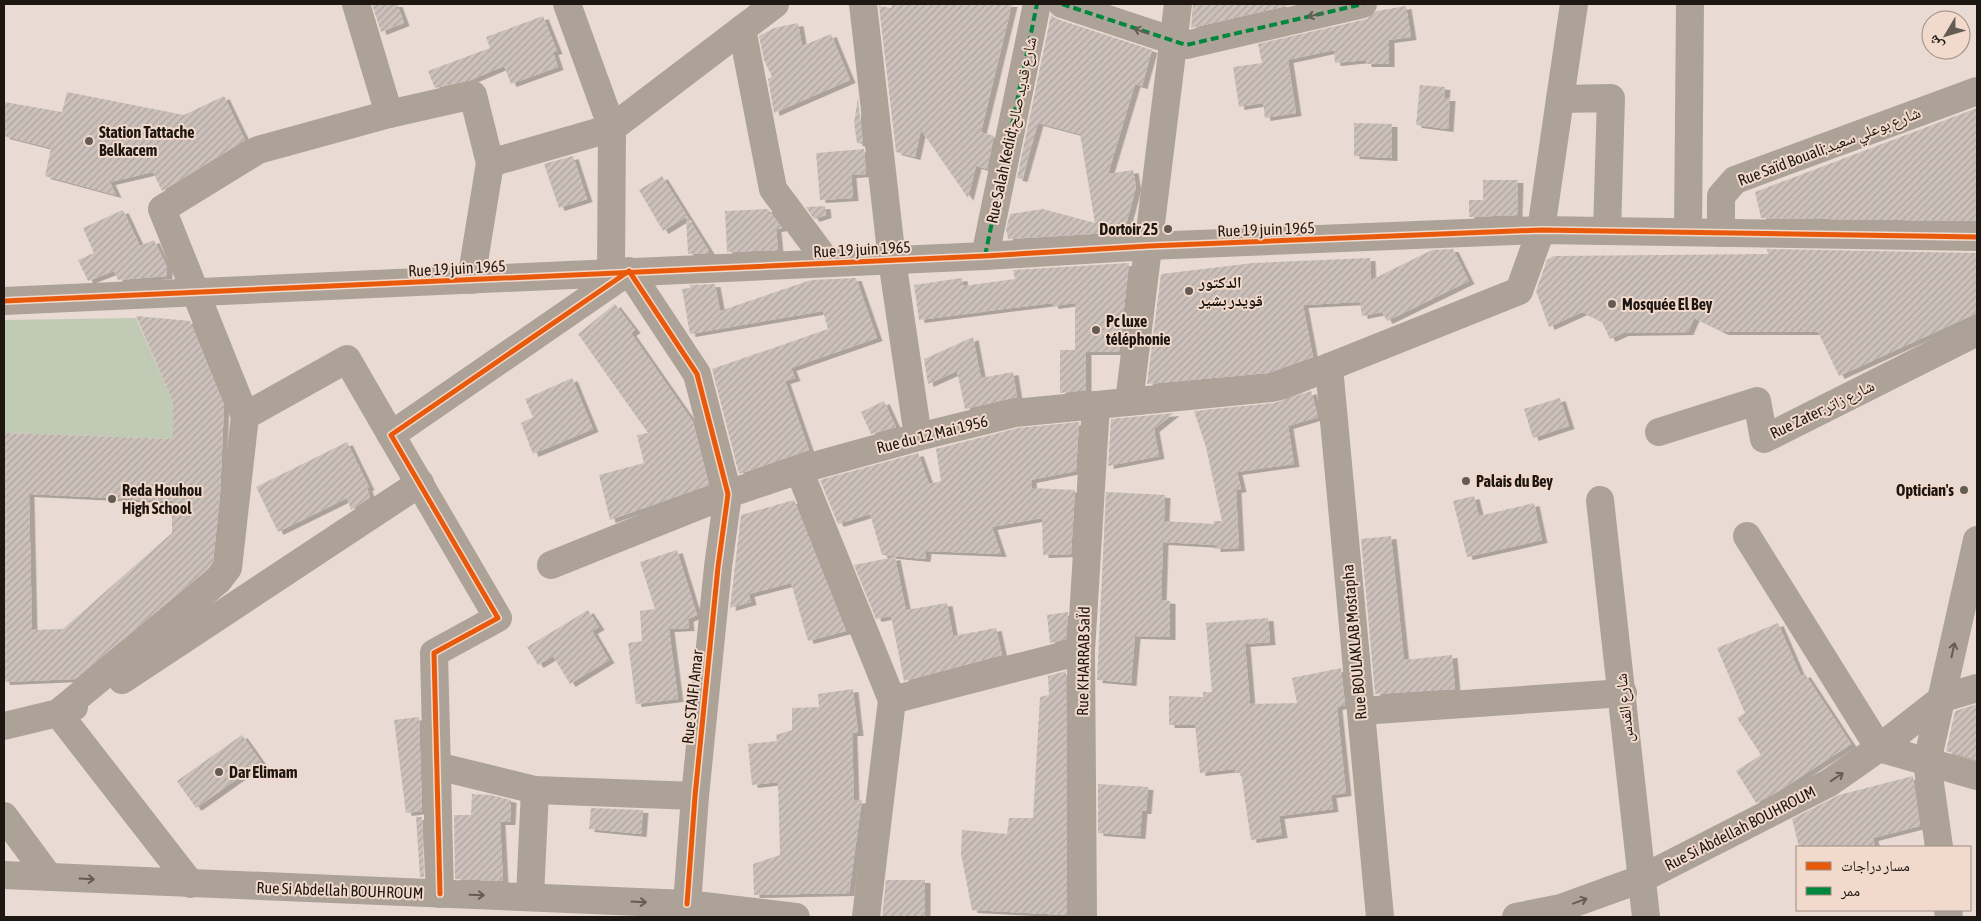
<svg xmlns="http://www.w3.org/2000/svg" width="1981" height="921" font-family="'Asap Condensed','Noto Naskh Arabic',sans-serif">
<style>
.green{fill:#c1cab5}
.building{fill:url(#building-hatch);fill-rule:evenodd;filter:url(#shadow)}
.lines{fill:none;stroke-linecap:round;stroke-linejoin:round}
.minor{stroke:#aca298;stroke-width:28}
.quiet{stroke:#00873e;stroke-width:4;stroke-dasharray:8 4;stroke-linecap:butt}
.cycleway-casing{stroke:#f1d9cb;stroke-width:8}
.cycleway{stroke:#e8590c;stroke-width:5}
.oneway{stroke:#655c54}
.poi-dot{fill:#655b55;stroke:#f1d9cb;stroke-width:2}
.labels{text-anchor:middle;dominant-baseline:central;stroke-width:4;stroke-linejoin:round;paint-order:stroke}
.street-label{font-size:16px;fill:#1e1611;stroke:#f1d9cb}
.poi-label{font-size:16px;font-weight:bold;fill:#1e1611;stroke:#f1d9cb;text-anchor:start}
</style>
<defs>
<pattern id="building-hatch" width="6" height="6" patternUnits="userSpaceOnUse" patternTransform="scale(1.25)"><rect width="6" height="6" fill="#cbc0ba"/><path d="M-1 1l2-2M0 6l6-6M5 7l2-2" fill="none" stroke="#aea49f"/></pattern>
<filter id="shadow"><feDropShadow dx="5.5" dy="3" stdDeviation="0" flood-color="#0004"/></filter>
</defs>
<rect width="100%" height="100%" fill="#e9dbd3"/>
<path class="green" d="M136 318 173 402V439L4 433V320Z"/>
<g class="building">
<path d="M372 4H397L404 23 381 32Z"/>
<path d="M892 4H1012L981 132 994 136 987 169 976 166 968 198 921 130 915 157 896 152 879 6 891 8Z"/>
<path d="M1193 4H1295L1191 28Z"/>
<path d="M1406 6 1411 37 1389 40V64H1366V60L1335 63 1334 50 1288 60 1296 113 1265 118 1263 103 1239 107 1233 67 1262 63 1258 44 1367 19 1377 11Z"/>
<path d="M1051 15 1057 19 1152 50 1142 86 1135 84 1108 174 1133 170 1136 187 1124 232 1008 239 1006 229 1010 214 1043 209 1095 223 1080 134 1038 123 1022 179 1017 178Z"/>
<path d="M543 16 557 51 553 52 558 67 511 84 504 66 471 80 435 88 428 71 490 48 486 37Z"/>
<path d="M798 23 802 46 831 34 850 80 774 113 768 79 772 77 764 60 759 36 774 28Z"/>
<path d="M1420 85 1445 87 1444 98H1450L1448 129 1416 125Z"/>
<path d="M67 92 184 115 224 96 245 140 162 191 153 172 110 182 116 195 45 176 51 148 4 136V102L62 112Z"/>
<path d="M858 98 863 144 857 143 854 123Z"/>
<path d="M1977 108V221L1761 218 1755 192Z"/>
<path d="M1354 123 1392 124V158L1354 156Z"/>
<path d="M864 149 866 174 851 175 853 198 820 200 816 153Z"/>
<path d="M573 156 587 199 559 208 544 164Z"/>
<path d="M662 176 709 251V253L688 254 686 217 663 231 639 190Z"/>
<path d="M1483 180H1518L1517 215 1469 217V200H1483Z"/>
<path d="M825 206 826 215 814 219 806 207Z"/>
<path d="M768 209 782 228 776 229 778 250 727 252 725 211Z"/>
<path d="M123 210 140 246 154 240 167 267V276L118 280 114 271 88 281 78 260 94 253 83 228Z"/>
<path d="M1453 249 1469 281 1387 321 1382 312 1362 316 1360 302 1303 305 1313 357 1268 373 1147 384 1161 274 1253 263 1370 258 1371 280 1432 250Z"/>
<path d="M1767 249 1977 253V313L1839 376 1818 332H1723L1694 318 1688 332 1623 333 1610 339 1602 322 1582 312 1549 327 1536 291 1547 260 1554 256 1768 254Z"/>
<path d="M1129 263 1119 352H1086V390L1060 393V350H1075V303L1053 306 1052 303 919 320 914 285 962 278 963 286 1015 279 1013 270Z"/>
<path d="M856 278 877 338 791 368 795 378 785 381 809 450 739 474 712 369 828 329 823 311 690 334 682 289 690 288V285L715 284 720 311 811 280Z"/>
<path d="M615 304 635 330 631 333 693 422 709 485 610 520 599 475 644 463 637 435 648 433 578 334Z"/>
<path d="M136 316 190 321 224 405 220 495 213 562 208 569 75 679 4 682V433L173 439V402ZM29 494 172 501V533L63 629 32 630Z"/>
<path d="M973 337 981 378 1013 372 1017 397 965 409 957 371 928 384 924 359Z"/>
<path d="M572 378 593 429 533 454 521 423 533 417 525 399Z"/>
<path d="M1311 391 1318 417 1288 426 1294 464 1237 472 1241 489 1236 490 1239 548 1215 549V545L1163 542 1161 600 1170 601V637L1135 636 1131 683 1097 680 1106 492 1165 495 1164 521 1214 524V521H1222L1206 447 1194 411 1274 403Z"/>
<path d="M1560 398 1569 426 1533 438 1524 409Z"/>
<path d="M884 401 896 427 871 434 861 412Z"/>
<path d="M1174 413 1154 429 1159 456 1108 466 1111 419Z"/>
<path d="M1079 422 1076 471 1031 480 1032 488 1075 490 1071 554 1043 555 1042 518 992 527 1001 554 926 551 925 559 882 555 870 514 838 524 820 480 918 453 929 484 941 481 936 449 1018 428Z"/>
<path d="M347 442 369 487 367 488 370 497 351 510 347 498 278 532 256 487Z"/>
<path d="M1474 496 1479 516 1534 503 1542 540 1467 557 1453 501Z"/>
<path d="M794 500 846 631 808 641 791 583 749 594 751 602 730 608 741 515Z"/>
<path d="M1391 536 1404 660 1452 655 1455 689 1375 694 1361 539Z"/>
<path d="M677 550 697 615 688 619 689 628 669 629 678 699 636 704 628 643 642 641 640 611 655 609 640 562Z"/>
<path d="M895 557 906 610 947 603 953 636 996 628 1002 655 904 681 891 616 876 619 854 565Z"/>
<path d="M588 610 599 627 592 631 609 660 570 684 553 656 538 665 527 647Z"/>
<path d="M1068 612 1066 639 1050 643 1047 615Z"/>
<path d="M1268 618 1270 642 1245 644 1250 704 1297 703 1292 678 1341 668 1345 705 1337 707 1346 793 1331 795 1333 809 1279 816 1282 835 1251 840 1241 773H1235V769L1200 773 1195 725H1169V696L1203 697V692H1212L1206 623Z"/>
<path d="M1778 623 1801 676 1805 674 1851 744 1779 791 1756 803 1736 771 1761 755 1737 718 1745 713 1717 648Z"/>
<path d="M1066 671 1067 915 972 910 961 854 962 830 1007 834 1009 818H1033L1040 697 1049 695 1048 676Z"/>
<path d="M853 689 858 733H852L854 801 862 800 849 893 754 895 753 864 780 855 778 782 752 785 748 744 777 741 776 735 792 730V708L819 707 818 694Z"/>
<path d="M1977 704V760L1946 751 1955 711Z"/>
<path d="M419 717 422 811 406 813 394 720Z"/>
<path d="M242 735 261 762 196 808 177 781Z"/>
<path d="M1913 776 1920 826 1873 838 1875 847H1799L1792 819 1839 795Z"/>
<path d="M1098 784 1148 787 1146 811H1142L1140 836 1098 833Z"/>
<path d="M472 794 491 795 511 800 510 822H500L503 881 455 879 454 815H471Z"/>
<path d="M591 808 643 810 641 834 589 829Z"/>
<path d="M416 817H422L424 877H420Z"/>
<path d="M886 880H925V917H882Z"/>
</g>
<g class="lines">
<g class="minor">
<path d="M356 4 389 114"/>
<path d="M567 4 612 128 611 273"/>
<path d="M863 4 892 260 918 437"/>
<path d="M1062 4 1186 45 1363 4"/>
<path d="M1574 4 1560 99 1611 98 1607 231"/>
<path d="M742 29 773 189 828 263"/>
<path d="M490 163 612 128 775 4"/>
<path d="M1688 232 1690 4"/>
<path d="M1721 233V196L1735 180 1977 91"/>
<path d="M985 256 1037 4"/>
<path d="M4 301 985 256 1149 246 1541 230 1977 237"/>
<path d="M1329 367 1380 917"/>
<path d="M1129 402 1178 4"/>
<path d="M245 416 347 359 391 435"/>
<path d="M1659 432 1757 401 1764 439 1977 332"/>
<path d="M799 470 892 700 866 917"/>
<path d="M1600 500 1646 917"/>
<path d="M1747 536 1879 748 1977 776"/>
<path d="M551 565 728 494 799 470 918 437 1015 413 1271 388 1284 385 1519 291 1541 230 1560 99"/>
<path d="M122 680 420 483"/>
<path d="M892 700 1081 651"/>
<path d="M74 707 58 713 191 884"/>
<path d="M1361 711 1623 693"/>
<path d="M4 726 58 713 218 581 228 568 245 416 162 209 258 150 389 114 473 95 490 163 471 280"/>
<path d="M437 766 535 790 695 796"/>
<path d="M4 816 49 877"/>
<path d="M1939 847 1927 762 1977 540"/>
<path d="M4 875 687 904 796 917"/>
<path d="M440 894 434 653 498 618 391 435 629 271 697 374 728 494 718 567 695 796 687 904"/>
<path d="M530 896 535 790"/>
<path d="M1948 910 1949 917"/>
<path d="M1083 917 1081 651 1096 405"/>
<path d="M1516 917 1561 908 1641 879 1829 783 1879 748 1943 698 1977 688"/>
</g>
<g class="quiet">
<path d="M1062 4 1186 45 1363 4"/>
<path d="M985 256 1037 4"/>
</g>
<defs>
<g id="cycleway">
<path d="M4 301 985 256 1149 246 1541 230 1977 237"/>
<path d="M440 894 434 653 498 618 391 435 629 271 697 374 728 494 718 567 695 796 687 904"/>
</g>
</defs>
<use href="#cycleway" class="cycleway-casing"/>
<use href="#cycleway" class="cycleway"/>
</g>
<defs><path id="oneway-shaft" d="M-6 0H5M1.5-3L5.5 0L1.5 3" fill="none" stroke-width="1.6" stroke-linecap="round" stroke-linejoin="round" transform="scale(1.25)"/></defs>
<g class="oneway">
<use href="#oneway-shaft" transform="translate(1315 15) rotate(167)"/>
<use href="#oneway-shaft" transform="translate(1141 31) rotate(-161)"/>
<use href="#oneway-shaft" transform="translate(1953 650) rotate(-78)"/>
<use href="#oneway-shaft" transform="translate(1837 777) rotate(-34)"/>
<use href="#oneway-shaft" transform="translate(87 879) rotate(3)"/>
<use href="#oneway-shaft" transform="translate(477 895) rotate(2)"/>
<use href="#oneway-shaft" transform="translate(1580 901) rotate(-20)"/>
<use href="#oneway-shaft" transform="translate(639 902) rotate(3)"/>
</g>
<g class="poi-dot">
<circle cx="89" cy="141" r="5"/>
<circle cx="1168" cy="229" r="5"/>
<circle cx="1189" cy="291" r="5"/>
<circle cx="1612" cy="304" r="5"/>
<circle cx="1096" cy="330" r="5"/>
<circle cx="1466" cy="481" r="5"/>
<circle cx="1964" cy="490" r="5"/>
<circle cx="112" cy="499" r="5"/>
<circle cx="219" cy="772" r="5"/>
</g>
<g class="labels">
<g class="street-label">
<text transform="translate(1011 130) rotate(-78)">Rue Salah Kedid;شارع قديد صالح</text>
<text transform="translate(1829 146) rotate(-21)">Rue Saïd Bouali;شارع بوعلي سعيد</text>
<text transform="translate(1266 229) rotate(-2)">Rue 19 juin 1965</text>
<text transform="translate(862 249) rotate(-3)">Rue 19 juin 1965</text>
<text transform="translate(457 268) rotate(-3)">Rue 19 juin 1965</text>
<text transform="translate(1822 409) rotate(-26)">Rue Zater;شارع زاتر</text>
<text transform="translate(932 434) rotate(-14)">Rue du 12 Mai 1956</text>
<text transform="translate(1354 642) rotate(-95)">Rue BOULAKLAB Mostapha</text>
<text transform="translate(1083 661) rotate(-89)">Rue KHARRAB SaÏd</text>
<text transform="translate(692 697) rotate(-84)">Rue STAIFI Amar</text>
<text transform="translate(1624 708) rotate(-96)">شارع القدس</text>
<text transform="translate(1740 828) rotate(-27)">Rue Si Abdellah BOUHROUM</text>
<text transform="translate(340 890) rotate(2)">Rue Si Abdellah BOUHROUM</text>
</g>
<g class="poi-label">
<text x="99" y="132">Station Tattache<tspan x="99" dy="18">Belkacem</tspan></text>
<text x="1158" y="229" text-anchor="end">Dortoir 25</text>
<text x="1199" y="282">الدكتور<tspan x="1199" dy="18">قويدر بشير</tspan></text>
<text x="1622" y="304">Mosquée El Bey</text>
<text x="1106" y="321">Pc luxe<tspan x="1106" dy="18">téléphonie</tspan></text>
<text x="1476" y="481">Palais du Bey</text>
<text x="122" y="490">Reda Houhou<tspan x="122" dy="18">High School</tspan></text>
<text x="1954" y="490" text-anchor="end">Optician's</text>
<text x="229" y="772">Dar Elimam</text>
</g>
</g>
<rect width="1981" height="921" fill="none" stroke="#1e1611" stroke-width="10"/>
<rect x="1796" y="846" width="175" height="65" fill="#f1d9cb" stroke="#9d8b81"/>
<rect x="1806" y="862" width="25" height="8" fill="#e8590c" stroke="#9d8b81"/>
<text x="1841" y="871" font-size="15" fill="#1e1611">مسار دراجات</text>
<rect x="1806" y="887" width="25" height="8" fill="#00873e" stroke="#9d8b81"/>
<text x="1841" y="896" font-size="15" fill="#1e1611">ممر</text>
<g transform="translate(1946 35) rotate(232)"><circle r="24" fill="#f1d9cb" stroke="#9d8b81"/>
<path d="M0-4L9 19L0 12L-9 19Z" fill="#655b55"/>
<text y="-8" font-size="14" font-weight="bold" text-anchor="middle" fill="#1e1611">ش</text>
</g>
</svg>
